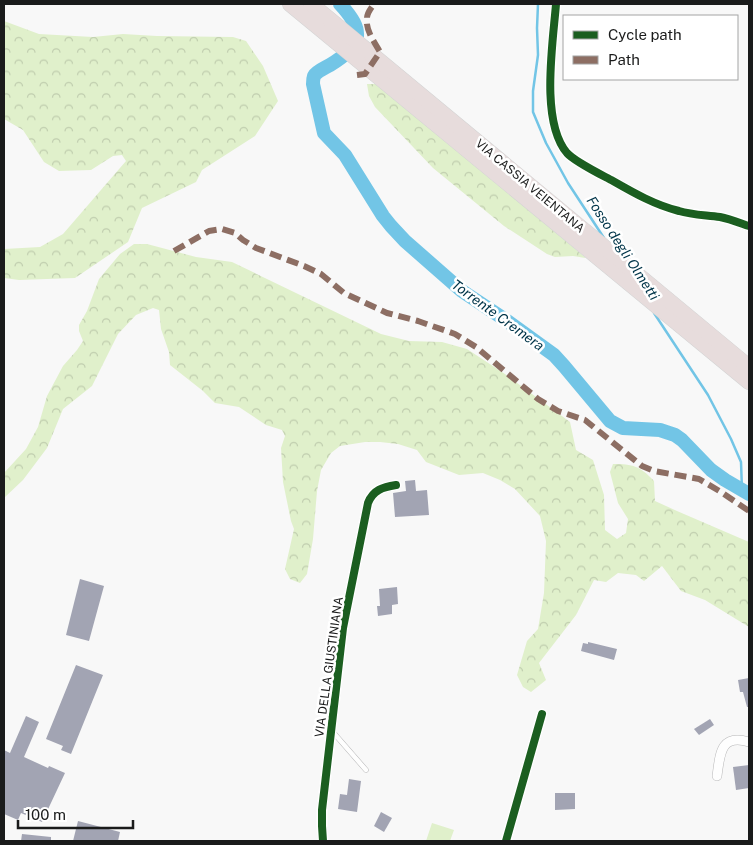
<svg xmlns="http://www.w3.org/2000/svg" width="753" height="845" font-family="'Public Sans',sans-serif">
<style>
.grass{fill:#e0f0cb}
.forest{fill:url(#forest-crowns)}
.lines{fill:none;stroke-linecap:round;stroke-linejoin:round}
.stream{stroke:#72c5e6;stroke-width:2.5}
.river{stroke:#72c5e6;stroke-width:14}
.building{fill:#a2a4b3}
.service-casing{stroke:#b7b7b8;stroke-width:5.5}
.minor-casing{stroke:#b7b7b8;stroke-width:10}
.trunk-casing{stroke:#d3d4d4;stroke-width:16}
.service{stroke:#fefefe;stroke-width:4.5}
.minor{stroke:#fefefe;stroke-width:9}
.trunk{stroke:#e7dcdc;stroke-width:15}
.quiet{stroke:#8d6e63;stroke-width:6;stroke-dasharray:12 6;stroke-linecap:butt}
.cycleway-casing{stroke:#fff;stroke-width:11}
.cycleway{stroke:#1b5e20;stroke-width:8}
.labels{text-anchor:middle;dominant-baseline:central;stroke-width:5;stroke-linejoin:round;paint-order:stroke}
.street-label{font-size:12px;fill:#1a1b1b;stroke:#fff}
.water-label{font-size:14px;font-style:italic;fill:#013549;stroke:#fff}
</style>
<defs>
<pattern id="forest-crowns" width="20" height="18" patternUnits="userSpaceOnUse" patternTransform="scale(1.25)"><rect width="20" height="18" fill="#e0f0cb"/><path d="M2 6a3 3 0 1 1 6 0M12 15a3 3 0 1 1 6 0" fill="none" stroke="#c0cdae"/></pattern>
</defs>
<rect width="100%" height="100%" fill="#f8f8f8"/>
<path class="grass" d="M432 823 454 830 450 841H426Z"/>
<g class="forest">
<path d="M4 21 39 34 93 37 123 34 157 36 233 37 246 41 263 66 278 101 255 136 202 170 196 182 142 208 128 242 75 278 19 280 4 278V249L40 247 63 234 126 161 122 155 113 156 91 170 59 171 44 162 23 130 4 119Z"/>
<path d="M367 84H376L382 87 586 258 573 256 555 257 547 254 504 226 433 168 375 107 369 96Z"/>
<path d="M134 244H147L196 257 232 262 381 334 409 341 442 342 467 349 505 374 570 422 576 450 593 460 604 495 605 530 617 539 626 533 628 519 618 503 610 472 613 464C633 464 640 466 654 481L655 501 677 511 749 542V627L705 600 681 591 662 566 644 581 636 575 618 573 606 582 594 580 576 615 539 663 546 680 531 692 523 687 517 675 527 641 538 629 544 593 546 541 540 516 515 489 500 480 483 473 459 475 426 462 417 450 398 444 380 442H365L340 446 331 453 321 470 317 491 313 539 307 574 300 583 290 579 285 569 294 529 291 521 283 482 281 448 285 436 282 430 266 425 239 407 215 403 203 391 170 365 169 352 161 329 159 310 153 308 136 315 118 334 92 386 63 409 47 448 23 480 4 498V473L26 449 38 427 47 396 63 366 77 350 83 341 79 331V325L87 311 99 279 120 254Z"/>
</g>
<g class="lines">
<g class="stream">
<path d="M538 4 537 28 538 55 533 91V112L546 143 568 183 604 238"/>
<path d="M654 313 708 395 731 439 741 462 742 490"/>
</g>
<path class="river" d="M340 4C366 32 362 45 330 65 325 68 317 71 314 76 313 79 313 81 313 84L324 133 345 155 383 216 391 226 405 241 462 291 507 321 554 355 564 366 610 421 623 428 660 430 675 435 682 440 711 470 725 480 749 494"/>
</g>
<g class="building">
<path d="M415 480 416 491 427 490 429 515 395 517 393 493 406 491 405 481Z"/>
<path d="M80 579 104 586 89 641 66 635Z"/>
<path d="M397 587 398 604 392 605V614L378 616 377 606H380L379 589Z"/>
<path d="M588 642 617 649 614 660 581 651 583 643 588 644Z"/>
<path d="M76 665 103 675 71 754 61 750 63 746 46 739Z"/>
<path d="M749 678V707H747L743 692H740L738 680Z"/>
<path d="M26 716 39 722 24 757 48 768 49 766 65 773 42 822 21 813 18 820 4 814V750L10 753Z"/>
<path d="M710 719 714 725 699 735 694 729Z"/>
<path d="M749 765V788L736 790 733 767Z"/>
<path d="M349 779 361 781 357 812 338 809 340 794 347 795Z"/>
<path d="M555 793H575V809L555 810Z"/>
<path d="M381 812 392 818 384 832 374 826Z"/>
<path d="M78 821 120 832 118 841H73Z"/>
<path d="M22 834 51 837V841H21Z"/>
</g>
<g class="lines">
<defs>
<path id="service" d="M332 731 366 770"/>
<g id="minor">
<path d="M556 4C553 43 540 121 567 153 575 162 602 175 613 181 634 193 655 205 679 211 692 215 706 215 720 217 730 219 740 223 749 226"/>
<path d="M717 776C720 755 720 733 749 742"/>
<path d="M323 841 322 826V810L343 628 368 503C373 490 383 487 396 485"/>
<path d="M506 841 542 714"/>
</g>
<g id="trunk">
<path d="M290 4 749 382"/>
<path d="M311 4 749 367"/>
</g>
</defs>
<use href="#service" class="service-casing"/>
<use href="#minor" class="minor-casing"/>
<use href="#trunk" class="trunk-casing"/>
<use href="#service" class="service"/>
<use href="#minor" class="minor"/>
<use href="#trunk" class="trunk"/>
<g class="quiet">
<path d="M357 75 365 74 380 52C375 43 365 30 367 18 367 13 371 8 374 4"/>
<path d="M174 251 209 231 222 229 235 233 243 240 256 248 304 266 321 274 344 293 387 313 418 321 455 334 476 347 538 399 558 411 585 420 642 466 654 471 699 479 721 492 749 511"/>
</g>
<defs>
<g id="cycleway">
<path d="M556 4C553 43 540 121 567 153 575 162 602 175 613 181 634 193 655 205 679 211 692 215 706 215 720 217 730 219 740 223 749 226"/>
<path d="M323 841 322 826V810L343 628 368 503C373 490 383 487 396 485"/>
<path d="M506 841 542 714"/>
</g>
</defs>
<use href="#cycleway" class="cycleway-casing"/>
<use href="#cycleway" class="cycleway"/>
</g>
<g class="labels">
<g class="street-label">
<text transform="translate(530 186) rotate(40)">VIA CASSIA VEIENTANA</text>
<text transform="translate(329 667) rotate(-82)">VIA DELLA GIUSTINIANA</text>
</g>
<g class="water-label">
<text transform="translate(623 248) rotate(57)">Fosso degli Olmetti</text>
<text transform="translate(498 315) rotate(36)">Torrente Cremera</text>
</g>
</g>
<rect width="753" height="845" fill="none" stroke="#1a1b1b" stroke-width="10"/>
<rect x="563" y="15" width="175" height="65" fill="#ffffff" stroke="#a3a4a4"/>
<rect x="573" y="31" width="25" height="8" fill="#1b5e20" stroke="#a3a4a4"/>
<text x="608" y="40" font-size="15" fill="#1a1b1b">Cycle path</text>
<rect x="573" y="56" width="25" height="8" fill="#8d6e63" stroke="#a3a4a4"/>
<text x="608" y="65" font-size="15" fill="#1a1b1b">Path</text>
<path d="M18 820v8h115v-8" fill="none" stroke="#1a1b1b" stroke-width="2.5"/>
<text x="25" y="820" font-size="15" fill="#1a1b1b" stroke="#ffffff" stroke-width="4" paint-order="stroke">100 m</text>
</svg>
